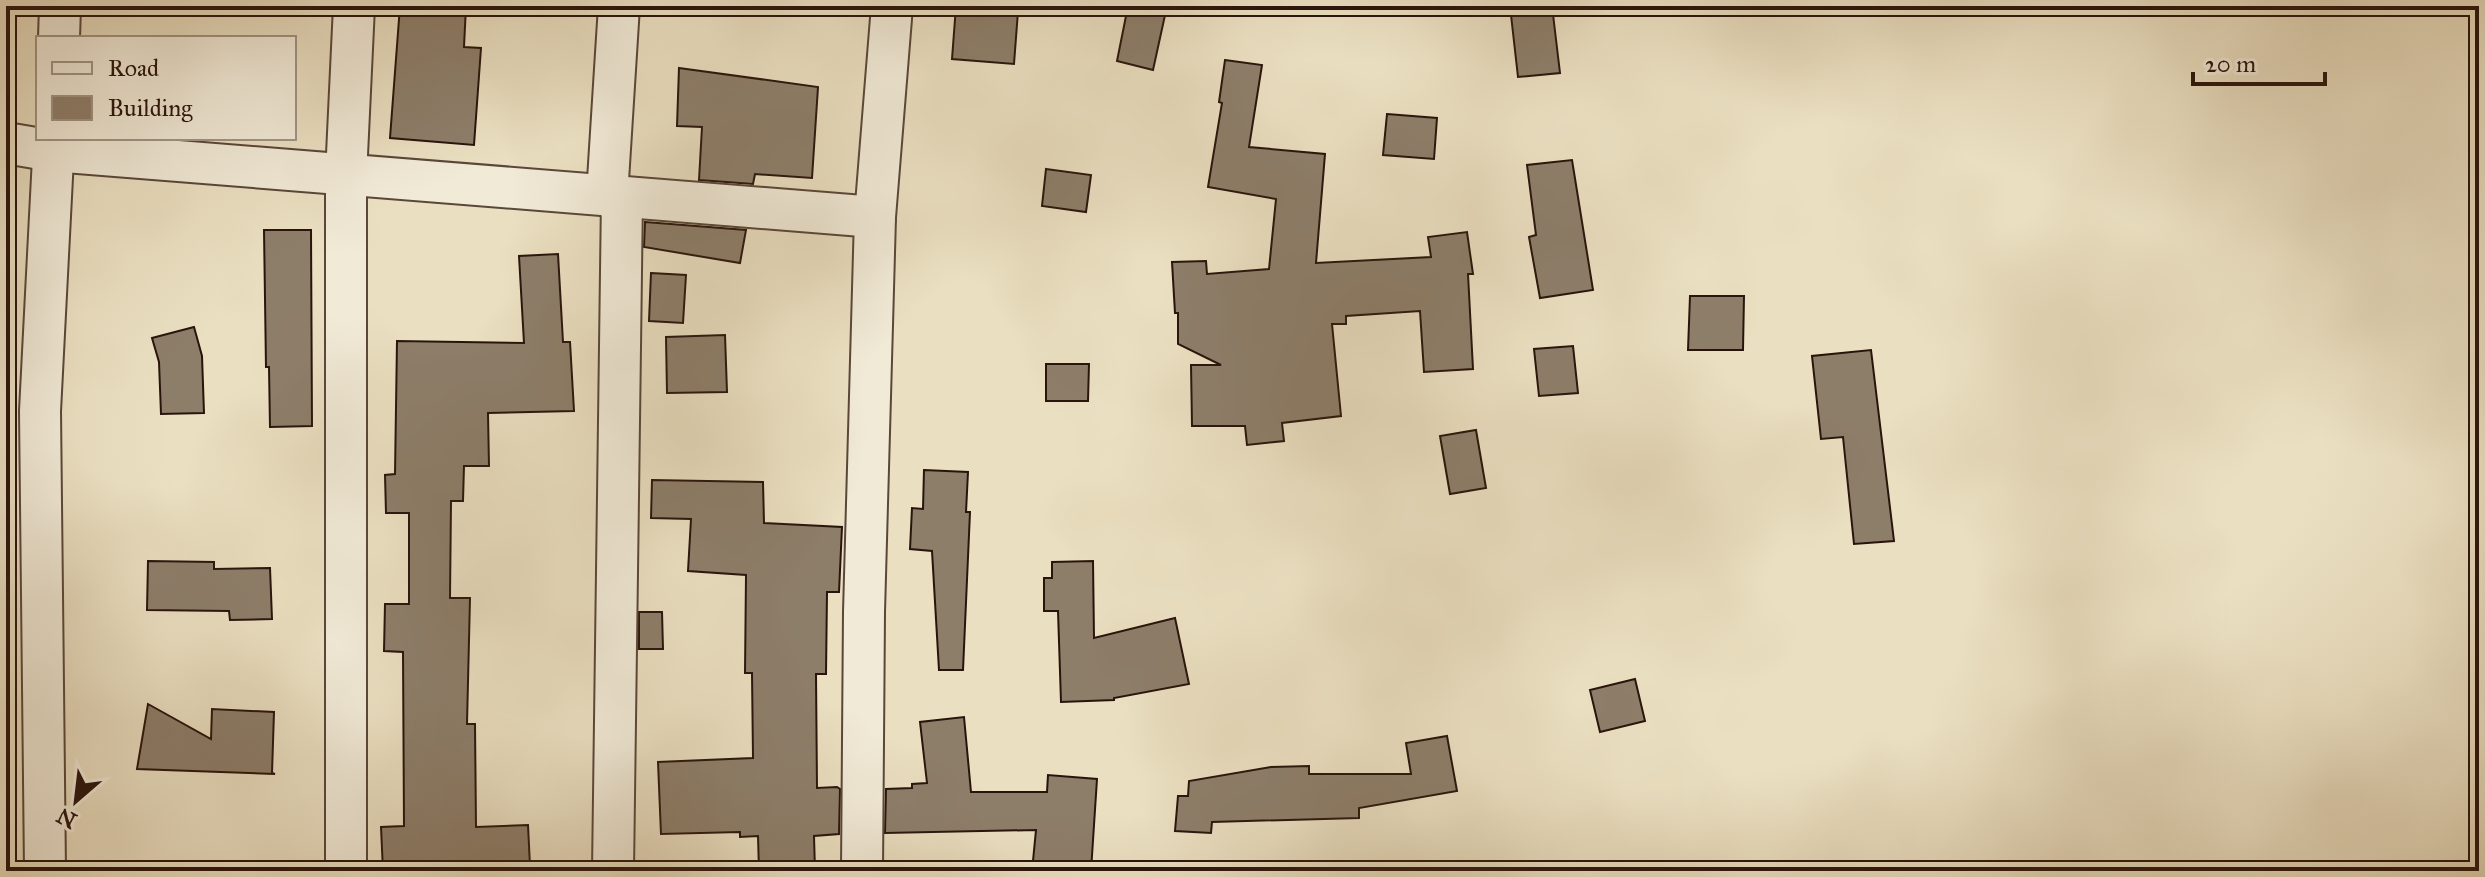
<svg xmlns="http://www.w3.org/2000/svg" width="2485" height="877" font-family="'IM FELL Great Primer',serif">
<style>
.building{fill:#8d7e6a;stroke:#29140c;stroke-width:2}
.lines{fill:none;stroke-linecap:round;stroke-linejoin:round}
.street-casing{stroke:#594739;stroke-width:44}
.street{stroke:#f1ead7;stroke-width:40}
</style>
<rect width="100%" height="100%" fill="#eadfc1"/>
<filter id="stains"><feTurbulence type="fractalNoise" baseFrequency=".0025" numOctaves="4"/><feColorMatrix values="0 0 0 0 .2 0 0 0 0 .09 0 0 0 0 .02 0 0 0 .5 -.17"/></filter>
<radialGradient id="worn" r=".72"><stop offset=".6" stop-color="#630" stop-opacity="0"/><stop offset="1" stop-color="#630" stop-opacity=".3"/></radialGradient>
<g class="building">
<path d="M400 6H466L464 47 481 48 474 145 390 138Z"/>
<path d="M956 6 1018 11 1014 64 952 59Z"/>
<path d="M1128 6H1167L1153 70 1117 61Z"/>
<path d="M1510 6H1552L1560 73 1518 77Z"/>
<path d="M1225 60 1262 65 1249 147 1325 154 1316 263 1431 257 1428 237 1467 232 1473 274H1468L1473 369 1424 372 1420 311 1346 316V324H1332L1341 416 1282 423 1284 441 1247 445 1245 426H1192L1191 365H1221L1178 344V313H1175L1172 262 1206 261 1207 274 1269 269 1276 199 1208 187 1222 103 1219 102Z"/>
<path d="M679 68 818 87 812 178 755 174 753 184 699 180 702 127 677 126Z"/>
<path d="M1387 114 1437 118 1434 159 1383 155Z"/>
<path d="M1572 160 1593 290 1540 298 1529 237 1536 235 1527 165Z"/>
<path d="M1046 169 1091 175 1086 212 1042 206Z"/>
<path d="M645 222 746 230 740 263 644 247Z"/>
<path d="M264 230H311L312 426 270 427 269 367H266Z"/>
<path d="M558 254 563 342H570L574 411 488 413 489 466H464L463 501H451L450 598H470L467 724H475L476 827 528 825 530 866 383 871 381 827 404 826 403 652 384 651 385 604H409V513H386L385 475 395 474 397 341 524 343 519 256Z"/>
<path d="M651 273 686 275 683 323 649 321Z"/>
<path d="M1690 296H1744L1743 350H1688Z"/>
<path d="M194 327 202 356 204 413 161 414 159 362 152 338Z"/>
<path d="M725 335 727 392 667 393 666 337Z"/>
<path d="M1573 346 1578 393 1539 396 1534 349Z"/>
<path d="M1871 350 1894 541 1854 544 1843 437 1821 439 1812 356Z"/>
<path d="M1046 364H1089L1088 401H1046Z"/>
<path d="M1476 430 1486 488 1450 494 1440 436Z"/>
<path d="M924 470 968 472 966 512H970L963 670H939L932 551 910 549 912 508 923 509Z"/>
<path d="M652 480 763 482 764 523 842 527 839 592H827L826 674H816L817 788 837 787 840 789 839 834 814 836 815 871H759L758 836 740 837V832L661 834 658 762 753 758 752 673H745L746 575 688 571 691 519 651 518Z"/>
<path d="M148 561 214 562V569L270 568 272 619 230 620 229 611 147 610Z"/>
<path d="M1093 561 1094 638 1175 618 1189 684 1114 698V700L1061 702 1058 611H1044V578H1052V562Z"/>
<path d="M639 612H662L663 649H639Z"/>
<path d="M1635 679 1645 721 1600 732 1590 690Z"/>
<path d="M148 704 211 739 212 709 274 712 272 773 275 774 137 769Z"/>
<path d="M964 717 971 792H1047L1048 775 1097 779 1091 871H1032L1036 830 885 833 886 789 912 788V784L927 783 920 722Z"/>
<path d="M1447 736 1457 791 1359 808V818L1212 822 1211 833 1175 831 1178 796H1188L1189 781 1271 767 1309 766V774H1411L1406 743Z"/>
</g>
<g class="lines">
<defs>
<g id="street">
<path d="M59 38 60 6"/>
<path d="M6 143 53 151 875 217"/>
<path d="M607 196 619 6"/>
<path d="M45 871 40 411 54 138"/>
<path d="M346 871V176L354 6"/>
<path d="M613 871 622 197"/>
<path d="M862 871 864 612 875 217 892 6"/>
</g>
</defs>
<use href="#street" class="street-casing"/>
<use href="#street" class="street"/>
</g>
<rect width="2485" height="877" fill="none" stroke="#eadfc1" stroke-width="32"/>
<rect x="8" y="8" width="2469" height="861" fill="none" stroke="#29140c" stroke-width="4"/>
<rect x="16" y="16" width="2453" height="845" fill="none" stroke="#29140c" stroke-width="2"/>
<rect x="36" y="36" width="260" height="104" fill="#f1ead7" stroke="#a19486" stroke-width="2"/>
<rect x="52" y="62" width="40" height="12" fill="#f1ead7" stroke="#a19486" stroke-width="2"/>
<text x="108" y="76" font-size="24" fill="#29140c">Road</text>
<rect x="52" y="96" width="40" height="24" fill="#8d7e6a" stroke="#a19486" stroke-width="2"/>
<text x="108" y="116" font-size="24" fill="#29140c">Building</text>
<g transform="translate(76 801) rotate(208)" stroke="#f1ead7" stroke-width="6" paint-order="stroke">
<path d="M0-6L14 30L0 20L-14 30Z" fill="#29140c"/>
<text y="-12" font-size="22" font-weight="bold" text-anchor="middle" fill="#29140c">N</text>
</g>
<path d="M2193 72v12h132v-12" fill="none" stroke="#29140c" stroke-width="4"/>
<text x="2205" y="72" font-size="24" fill="#29140c" stroke="#f1ead7" stroke-width="6" paint-order="stroke">20 m</text>
<rect width="100%" height="100%" filter="url(#stains)"/>
<rect width="100%" height="100%" fill="url(#worn)"/>
</svg>
